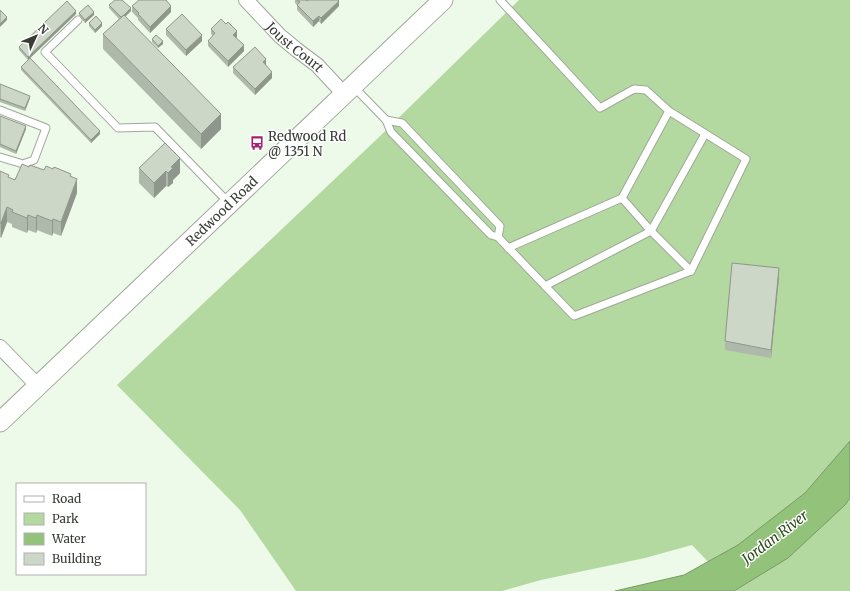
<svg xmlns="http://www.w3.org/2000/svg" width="850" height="591" font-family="Merriweather,serif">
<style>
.green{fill:#b3d9a0}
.water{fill:#93c27a;stroke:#779a65}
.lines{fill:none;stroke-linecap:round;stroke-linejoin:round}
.service-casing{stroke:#9ea899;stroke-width:9}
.minor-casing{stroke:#9ea899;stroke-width:16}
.secondary-casing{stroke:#9ea899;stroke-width:21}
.service{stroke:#fff;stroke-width:7}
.minor{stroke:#fff;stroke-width:14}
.secondary{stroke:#fff;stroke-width:19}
.wall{fill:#afb9ab}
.shaded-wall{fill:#8f968b}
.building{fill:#ccd7c7;stroke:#8f968b}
.labels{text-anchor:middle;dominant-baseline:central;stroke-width:3;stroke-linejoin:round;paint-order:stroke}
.street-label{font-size:13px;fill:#373c35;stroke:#fff}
.poi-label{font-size:13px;fill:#373c35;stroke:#fff;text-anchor:start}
.water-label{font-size:14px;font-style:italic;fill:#2b4918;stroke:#fff}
</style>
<rect width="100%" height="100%" fill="#eefae9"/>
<path class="green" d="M519 0H850V591H736L692 545 645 558 541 580 502 591H296L240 510 117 385 377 139Z"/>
<path class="water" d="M850 441V498L845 505 788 558 734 591H615L684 575 738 545 805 493Z"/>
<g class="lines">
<defs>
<g id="service">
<path d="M78 20 45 52 118 128 155 127 229 203"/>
<path d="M353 86 386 120 391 132 491 235 498 237 574 316 691 271 746 159 669 111 646 90 634 89 600 108 500 0"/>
<path d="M0 110 46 128 34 160 23 164 0 157"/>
<path d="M386 120 402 123 500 226 498 237"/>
<path d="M622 198 651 231 691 271"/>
<path d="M508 248 622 198 669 111"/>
<path d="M545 286 651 231 705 134"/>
</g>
<g id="minor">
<path id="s1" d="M246 0 280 36 297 50 317 65 344 94"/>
<path d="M0 347 38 386"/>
</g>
<g id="secondary">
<path id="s2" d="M0 422 443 0"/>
</g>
</defs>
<use href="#service" class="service-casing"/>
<use href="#minor" class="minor-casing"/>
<use href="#secondary" class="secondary-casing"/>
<use href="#service" class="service"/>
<use href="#minor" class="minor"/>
<use href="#secondary" class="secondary"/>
</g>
<g class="wall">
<path d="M295 0H306L307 1 339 6 321 24 319 21 313 27 297 10V5L295 3Z"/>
<path d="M109 5 131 11 125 16 221 129 201 149 103 49V34L119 19 109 8Z"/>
<path d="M132 6 171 12 150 33 138 20V18L132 12Z"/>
<path d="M79 13 94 15 85 23 79 16Z"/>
<path d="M76 14 28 60 19 50V47Z"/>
<path d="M89 23 102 26 95 33 89 26Z"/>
<path d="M166 29 202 41 186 56 166 35Z"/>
<path d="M211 29 237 37 236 38 244 51 228 67 208 46V41L213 36 211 34Z"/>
<path d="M152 39 163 44 158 48 152 42Z"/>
<path d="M266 64V65L272 78 255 95 233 73V67Z"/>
<path d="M21 67 100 134 91 143 21 70Z"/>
<path d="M0 84 30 98 25 111 0 102Z"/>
<path d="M0 116 26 129 16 154 0 147Z"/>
<path d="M29 167 71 176 77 193 61 236 53 233 52 236 37 230 36 233 28 230 27 233 12 227V224L7 222 1 238 0 237V171L9 178 15 180Z"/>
<path d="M139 168 180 173 173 180V183L168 187 166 186 154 198 139 183Z"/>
<path d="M779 277 771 358 725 350V341Z"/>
</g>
<g class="shaded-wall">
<path d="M339 1V6L321 24V18Z"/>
<path d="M171 6V12L150 33V27Z"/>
<path d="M131 8V11L121 21V18Z"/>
<path d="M76 11V14L28 60V57Z"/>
<path d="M94 12V15L85 23V20Z"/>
<path d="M319 16V21L313 27V21Z"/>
<path d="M7 17V20L0 27V24Z"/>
<path d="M102 23V26L95 33V30Z"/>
<path d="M237 31V37L233 41V35Z"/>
<path d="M202 35V41L186 56V50Z"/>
<path d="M163 41V44L158 48V46Z"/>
<path d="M244 45V51L228 67V61Z"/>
<path d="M266 59V64L263 68V62Z"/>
<path d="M272 72V78L255 95V89Z"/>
<path d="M30 96V98L25 111V108Z"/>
<path d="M221 114V129L201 149V134Z"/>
<path d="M26 126V129L16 154V151Z"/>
<path d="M100 131V134L91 143V140Z"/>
<path d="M180 158V173L173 180V183L168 187V173L171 167Z"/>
<path d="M166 171V186L154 198V183Z"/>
<path d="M77 179V193L61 236V222Z"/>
<path d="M7 207V222L1 238V223Z"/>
<path d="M28 215V230L27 233V218Z"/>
<path d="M37 215V230L36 233V218Z"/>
<path d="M53 219V233L52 236V221Z"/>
<path d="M779 268V277L771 358V350Z"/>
</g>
<g class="building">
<path d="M115 0H122L131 8 124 15 121 17 109 5Z"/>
<path d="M139 0H166L171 6 150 27 138 14 139 13 132 6Z"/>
<path d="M297 0H306L307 1 309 0H338L339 1 321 18 319 16 313 21 297 5 300 2Z"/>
<path d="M67 1 76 11 28 57 19 47Z"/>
<path d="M88 5 94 12 85 20 79 13Z"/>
<path d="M0 10 7 17 0 24Z"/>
<path d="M182 14 202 35 186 50 166 29Z"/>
<path d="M124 15 221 114 201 134 103 34Z"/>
<path d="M96 16 102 23 95 30 89 23Z"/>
<path d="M221 19 226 24 228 22 237 31 233 35 244 45 228 61 208 41 215 33 211 29Z"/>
<path d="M156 35 163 41 158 46 152 39Z"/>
<path d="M255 47 266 59 263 62 272 72 255 89 233 67Z"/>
<path d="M30 58 100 131 91 140 21 67Z"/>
<path d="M0 84 30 96 25 108 0 99Z"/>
<path d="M0 116 26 126 16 151 0 144Z"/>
<path d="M165 143 180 158 171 167 173 168 168 173 166 171 154 183 139 168Z"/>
<path d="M22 164 29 167 30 165 44 170 46 166 53 169 54 167 71 174 70 176 77 179 61 222 53 219 52 221 37 215 36 218 28 215 27 218 12 212 13 210 7 207 1 223H0V171L9 175 8 177 15 180Z"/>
<path d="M732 263 779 268 771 350 725 341Z"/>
</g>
<defs>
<symbol id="bus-bare" viewBox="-9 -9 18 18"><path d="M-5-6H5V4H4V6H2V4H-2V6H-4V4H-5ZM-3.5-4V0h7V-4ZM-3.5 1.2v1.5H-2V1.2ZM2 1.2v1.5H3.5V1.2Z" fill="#a4226f" stroke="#fff" stroke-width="2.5" paint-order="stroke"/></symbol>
</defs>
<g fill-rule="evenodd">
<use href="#bus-bare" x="247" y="133" width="20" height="20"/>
</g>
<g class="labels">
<g class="street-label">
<text stroke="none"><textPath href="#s1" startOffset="68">Joust Court</textPath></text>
<text stroke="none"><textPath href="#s2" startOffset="306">Redwood Road</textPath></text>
</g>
<g class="poi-label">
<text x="268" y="136">Redwood Rd<tspan x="268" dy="15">@ 1351 N</tspan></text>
</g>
<g class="water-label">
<text transform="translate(775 537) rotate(-37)">Jordan River</text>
</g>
</g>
<rect x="16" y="483" width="130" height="92" fill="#ffffff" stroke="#afb1ae"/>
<rect x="24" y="496" width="20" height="6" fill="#ffffff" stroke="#afb1ae"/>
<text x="52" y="503" font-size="12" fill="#373c35">Road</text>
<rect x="24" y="513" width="20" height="12" fill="#b3d9a0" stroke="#afb1ae"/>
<text x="52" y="523" font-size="12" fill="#373c35">Park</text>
<rect x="24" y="533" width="20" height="12" fill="#93c27a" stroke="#afb1ae"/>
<text x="52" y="543" font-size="12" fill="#373c35">Water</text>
<rect x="24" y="553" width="20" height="12" fill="#ccd7c7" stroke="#afb1ae"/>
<text x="52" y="563" font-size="12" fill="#373c35">Building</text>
<g transform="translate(36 36) rotate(46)" stroke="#ffffff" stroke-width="3" paint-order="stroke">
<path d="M0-3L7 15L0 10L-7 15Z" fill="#373c35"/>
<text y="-6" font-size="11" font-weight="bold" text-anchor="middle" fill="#373c35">N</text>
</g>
</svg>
